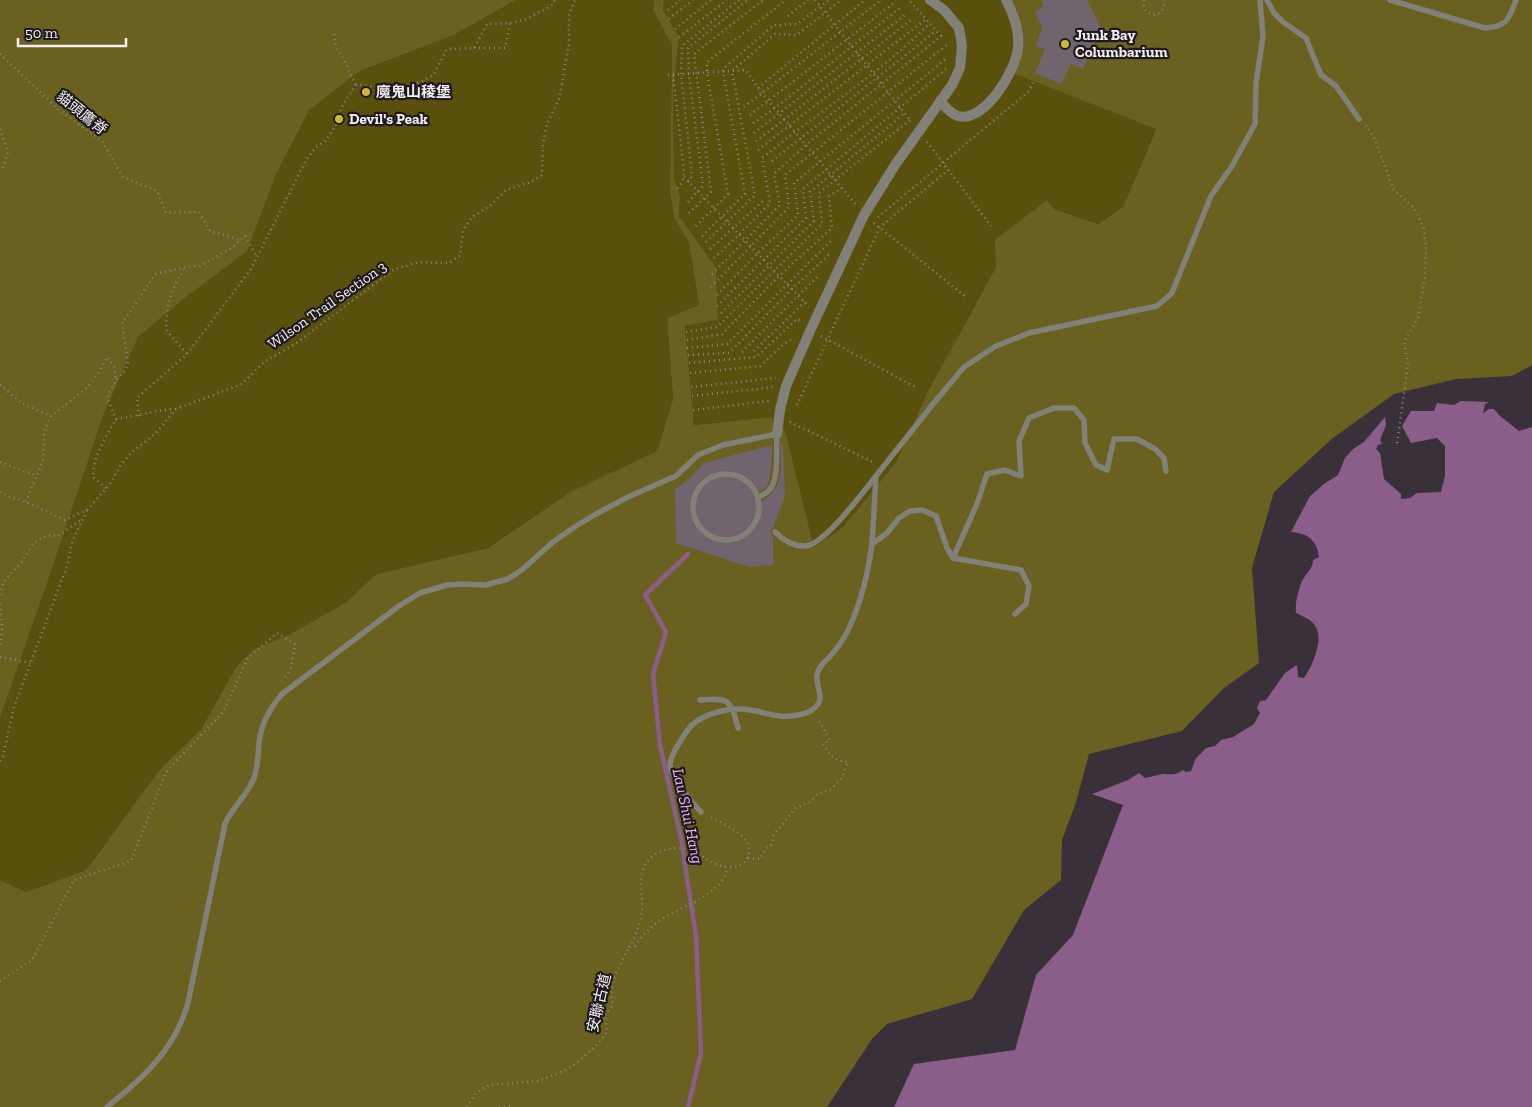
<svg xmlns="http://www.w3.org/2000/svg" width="1532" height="1107" font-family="'Zilla Slab','Noto Sans TC',serif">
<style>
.green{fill:#5a500e}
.forest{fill:#6a601f}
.water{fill:#8b5e89}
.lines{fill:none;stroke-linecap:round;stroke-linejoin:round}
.stream{stroke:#8b5e89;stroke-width:4.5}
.building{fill:#70656f}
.path{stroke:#8c848c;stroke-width:2.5;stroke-dasharray:1 4;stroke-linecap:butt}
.lane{stroke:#818079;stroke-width:5.5}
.street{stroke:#818079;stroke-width:10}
.poi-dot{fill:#cdb938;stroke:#1f1a1e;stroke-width:2}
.labels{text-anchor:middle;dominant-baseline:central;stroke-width:4.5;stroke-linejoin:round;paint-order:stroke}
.poi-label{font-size:15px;font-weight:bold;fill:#f5eef4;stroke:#1f1a1e;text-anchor:start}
.street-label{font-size:15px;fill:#f5eef4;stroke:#1f1a1e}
.water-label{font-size:16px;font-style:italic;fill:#f4b0f1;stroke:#1f1a1e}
</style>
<rect width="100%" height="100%" fill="#3a303a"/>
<g class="green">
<path d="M516 0H654L653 10 672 45 670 190 674 218 689 244 699 305 667 318 673 399 657 451 570 492 488 548 376 574 345 603 288 635 254 649 238 664 201 729 160 769 86 870 26 892 0 880V718L103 416 138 337 186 297 276 174 308 110 360 71 454 35Z"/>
<path d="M664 0H1007L1021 39 1013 73 1156 128 1123 207 1098 224 1054 209 996 267 927 393 896 462 843 527 814 547 784 431 771 417 694 425 685 326 718 320 716 267 679 216 680 197 674 179 673 96 679 37 663 10Z"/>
</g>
<g class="forest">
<path d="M0 0H516L454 35 360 71 309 110 276 174 247 251 186 297 138 337 103 416 49 577 0 718Z"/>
<path d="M654 0H664L663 10 679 37 673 96 674 179 680 197 679 216 716 267 718 320 685 326 694 425 771 417 785 431 814 547 843 527 896 462 927 393 996 267 995 240 1047 200 1054 209 1098 224 1123 207 1156 129 1013 73 1021 39 1007 0H1532V365L1512 376 1456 379 1394 394 1333 438 1274 492 1252 568 1259 663 1224 688 1182 731 1089 754 1076 802 1062 840 1061 880 1024 910 972 999 887 1024 872 1039 827 1107H0V880L26 892 86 870 160 769 201 729 238 664 254 649 288 635 345 603 376 574 488 548 570 492 657 451 673 399 667 318 699 305 689 244 674 218 670 190 672 45 653 10Z"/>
</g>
<path class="water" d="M1461 401 1489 402 1485 404 1483 413 1489 409H1494L1500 416 1519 431 1532 427V1107H894L914 1064 1015 1050 1036 975 1073 935 1123 805 1092 794 1128 780 1139 773 1145 778C1151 777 1157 775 1162 774 1170 774 1175 776 1183 770L1186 772 1191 771 1196 758 1206 748 1215 746 1221 740 1233 737 1254 724 1260 713 1257 708 1260 701 1266 700 1285 673 1297 665 1298 677 1304 678C1313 665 1326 636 1313 623 1308 618 1302 616 1296 613 1295 602 1298 591 1302 581 1306 573 1313 569 1313 560L1319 557C1317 540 1307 533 1291 532L1310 496 1324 484 1338 475 1345 458 1353 449 1364 442 1385 417 1386 425 1380 440 1382 444 1378 445 1376 449 1380 453 1384 479 1401 494V499L1410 498 1417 493 1441 492 1445 476V446L1437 438 1411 443 1402 426 1411 411H1434L1437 403 1454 405Z"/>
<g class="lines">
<path class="stream" d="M688 1107 701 1053 696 936 681 839 660 745 653 674 666 632 645 595 688 554"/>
</g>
<g class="building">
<path d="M1041 0H1087L1101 28 1083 69 1071 64 1061 84 1035 73 1045 49 1036 46 1042 27 1035 12 1044 6Z"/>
<path d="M783 443 785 496 773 528 770 531 773 537V565L749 567 676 543 675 489 687 481 704 463 772 445 771 469 769 481 765 488 756 493 753 496 756 501H762L772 494 778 484 781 470V444Z"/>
</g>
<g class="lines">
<g class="path">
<path d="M815 0 910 120"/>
<path d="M1144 0C1142 8 1146 12 1153 15 1161 14 1165 8 1164 0"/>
<path d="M668 10 680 0"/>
<path d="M788 16 808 0"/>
<path d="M669 19 693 0"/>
<path d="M675 29 711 0"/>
<path d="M334 34 336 48 345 61 350 74 356 84 376 87 390 93 422 81 434 74 447 49 474 48 487 24 510 23 524 20 551 6 555 0"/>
<path d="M679 37 727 0"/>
<path d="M474 48H505L510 23"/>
<path d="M0 54 59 110 102 141 123 177 157 191 166 213 199 212 210 231 241 240"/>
<path d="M668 75 746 70 758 88 856 205"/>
<path d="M673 75 683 162 684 177 682 183 677 189"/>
<path d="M758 88 865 0"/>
<path d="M744 107 881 0"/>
<path d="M750 115 895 2"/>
<path d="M753 123 775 108 901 7"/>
<path d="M1366 125 1375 139 1393 189 1412 206 1418 215 1424 229 1426 246 1425 276 1418 318 1404 342 1408 364 1397 444"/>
<path d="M0 129 8 152 2 170H0"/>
<path d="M754 133 905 15"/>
<path d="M756 141 785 119 911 20"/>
<path d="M927 142 991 226"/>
<path d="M758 150 926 19"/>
<path d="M772 161 936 31"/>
<path d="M684 177 809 307"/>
<path d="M688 182 692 176 681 74 682 46 739 0"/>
<path d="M688 202 703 186 689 74 688 48 748 0"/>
<path d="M689 213 711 192 694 54 763 0"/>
<path d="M878 217 1028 92 1034 81"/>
<path d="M874 223 966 297"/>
<path d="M696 226 728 194 707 73V62L786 0"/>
<path d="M702 236 745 194 723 72 724 68 774 25 797 24 829 0"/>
<path d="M706 242 755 195 732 71 775 34 797 35 841 0"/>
<path d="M710 249 763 201"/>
<path d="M714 258 739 235 770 203 762 158C817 113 879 74 929 24"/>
<path d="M184 269C170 290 167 304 166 330L187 354"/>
<path d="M712 274 780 205 774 174 806 145 941 36 909 0"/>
<path d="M711 287 789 207 785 175 949 43"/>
<path d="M717 295 757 254 798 215 794 183 948 57"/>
<path d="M717 306 806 218 803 189 946 69"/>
<path d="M721 313 814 221 810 192 905 113"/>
<path d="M686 332 717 327 822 224 819 193 910 120"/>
<path d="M821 336 917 388"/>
<path d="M687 340 722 334 779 276 832 228 829 196 842 188"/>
<path d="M687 348 727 344 833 239"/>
<path d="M754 351 805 302"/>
<path d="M742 352 817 277"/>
<path d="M688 355 729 353 792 289 831 253"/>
<path d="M689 363 756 357 797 319 802 322"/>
<path d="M690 373 760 366 785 343 794 338"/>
<path d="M0 385 23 404 51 416"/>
<path d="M691 387 776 378"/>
<path d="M692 396 775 387"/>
<path d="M797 405 880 227 948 170"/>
<path d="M176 409C155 410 137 416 116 419L107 398 116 380 125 371 128 363 122 322 130 312 155 274 185 267 200 266 232 248 245 236 257 257"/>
<path d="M693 410 770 401"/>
<path d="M139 416 137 398 187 354 251 269 306 160 316 147 326 141 339 120 341 108 356 84"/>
<path d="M790 422 875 463"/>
<path d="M0 462 37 476"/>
<path d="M106 488 93 477C93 456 106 437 116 419"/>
<path d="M0 492 10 497 26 502 65 520 87 510 110 484 120 466 131 453 156 433 176 409 242 384 264 362 295 344 393 270 419 262 449 263 460 256 463 230 472 217 490 206 506 190 531 182 542 175 543 144 547 123 559 100 569 44V14L575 0"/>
<path d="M26 502 43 460 44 431 51 416 87 388 99 372 107 357 114 367 116 380"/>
<path d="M0 595 4 581 19 565 35 542 48 535 58 536 81 520"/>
<path d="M0 604C2 619 3 631 0 646"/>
<path d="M0 657 31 663"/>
<path d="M0 761 3 756 14 707 66 569 73 540 87 510"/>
<path d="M748 858 760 859 766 848 771 845 774 834 796 808 810 802 817 795 831 789 841 779 848 762C833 760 831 757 823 744L830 740 817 718"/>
<path d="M629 947C636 936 640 924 642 911 643 893 636 874 649 860 653 855 660 851 665 850 694 841 705 866 729 867 736 868 742 865 746 860 761 839 723 824 710 817"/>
<path d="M0 981 32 960 74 880 131 861 166 772 223 712 248 658 277 633 295 644 291 668 285 678"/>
<path d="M587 1029 596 1023 601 1014 605 1013"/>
<path d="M467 1107 477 1092 490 1085 538 1081 564 1071 575 1064 596 1046 607 1032 605 1013C616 1009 611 997 612 988 614 974 623 959 629 947L635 946C641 937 648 930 656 923 679 906 719 898 728 868"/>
<path d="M499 1107 510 1106 514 1107"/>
</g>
<g class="lane">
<path d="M1267 0 1274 13 1283 22 1306 38 1321 75 1336 86 1359 119"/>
<path d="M1390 0 1485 28C1507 26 1509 20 1516 0"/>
<circle cx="726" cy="507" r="33"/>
<path d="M876 476 933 404 964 367 996 346 1029 333 1157 306 1172 293 1211 196 1232 166 1255 124 1256 83 1263 36 1260 0"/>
<path d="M775 532C783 540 793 547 806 546 825 544 863 492 876 476L872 544 887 533 899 518 910 511 922 510 936 516 947 548 953 558 977 504 987 474 1005 470 1021 476 1019 441 1029 418 1054 408H1074L1084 420 1085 443 1096 465 1107 470 1114 439H1137L1155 449 1164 458 1166 471"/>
<path d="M953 558 1021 570 1029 586 1026 604 1015 614"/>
<path d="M700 700C730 697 731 701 738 728"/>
<path d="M701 812C692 803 671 777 670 765 670 759 673 755 675 750 680 742 685 732 692 725 706 712 732 707 750 710 769 713 778 719 798 715 803 714 809 713 812 710 828 699 815 688 817 675 818 666 827 660 832 654 839 646 845 637 849 628 862 601 868 573 872 544"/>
<path d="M107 1107C116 1099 126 1092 134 1084 159 1062 179 1035 188 1003L225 824C232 807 247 796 254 778 258 766 258 754 259 743 261 724 270 708 282 694L399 606 420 593 447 585 463 584 486 585 508 579 523 569 553 542 576 526 596 514 630 496 676 476 698 455 723 445 777 434C776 448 779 476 771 488 768 493 763 495 758 497"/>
</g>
<g class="street">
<path d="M940 101C945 107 951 114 958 116 985 123 1016 70 1018 48 1020 31 1014 15 1006 0"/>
<path d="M777 434 780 410 786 386 810 331 864 215 895 165 952 85 960 68 962 46 959 28 944 10 930 0"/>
</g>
</g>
<g class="poi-dot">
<circle cx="1065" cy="44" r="5"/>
<circle cx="366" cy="92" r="5"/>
<circle cx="339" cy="119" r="5"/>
</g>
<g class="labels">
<g class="poi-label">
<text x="1075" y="35">Junk Bay<tspan x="1075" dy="17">Columbarium</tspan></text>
<text x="376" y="92">魔鬼山稜堡</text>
<text x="349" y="119">Devil's Peak</text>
</g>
<g class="street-label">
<text transform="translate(82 113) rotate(39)">貓頭鷹脊</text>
<text transform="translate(327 305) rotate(-35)">Wilson Trail Section 3</text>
<text transform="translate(599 1003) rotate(-77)">安聯古道</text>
</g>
<g class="water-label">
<text transform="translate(688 816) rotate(78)">Lau Shui Hang</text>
</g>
</g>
<path d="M18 38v8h108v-8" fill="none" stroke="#f5eef4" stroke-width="2.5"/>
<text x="25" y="38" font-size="15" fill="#f5eef4" stroke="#1f1a1e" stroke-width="4" paint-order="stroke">50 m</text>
</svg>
